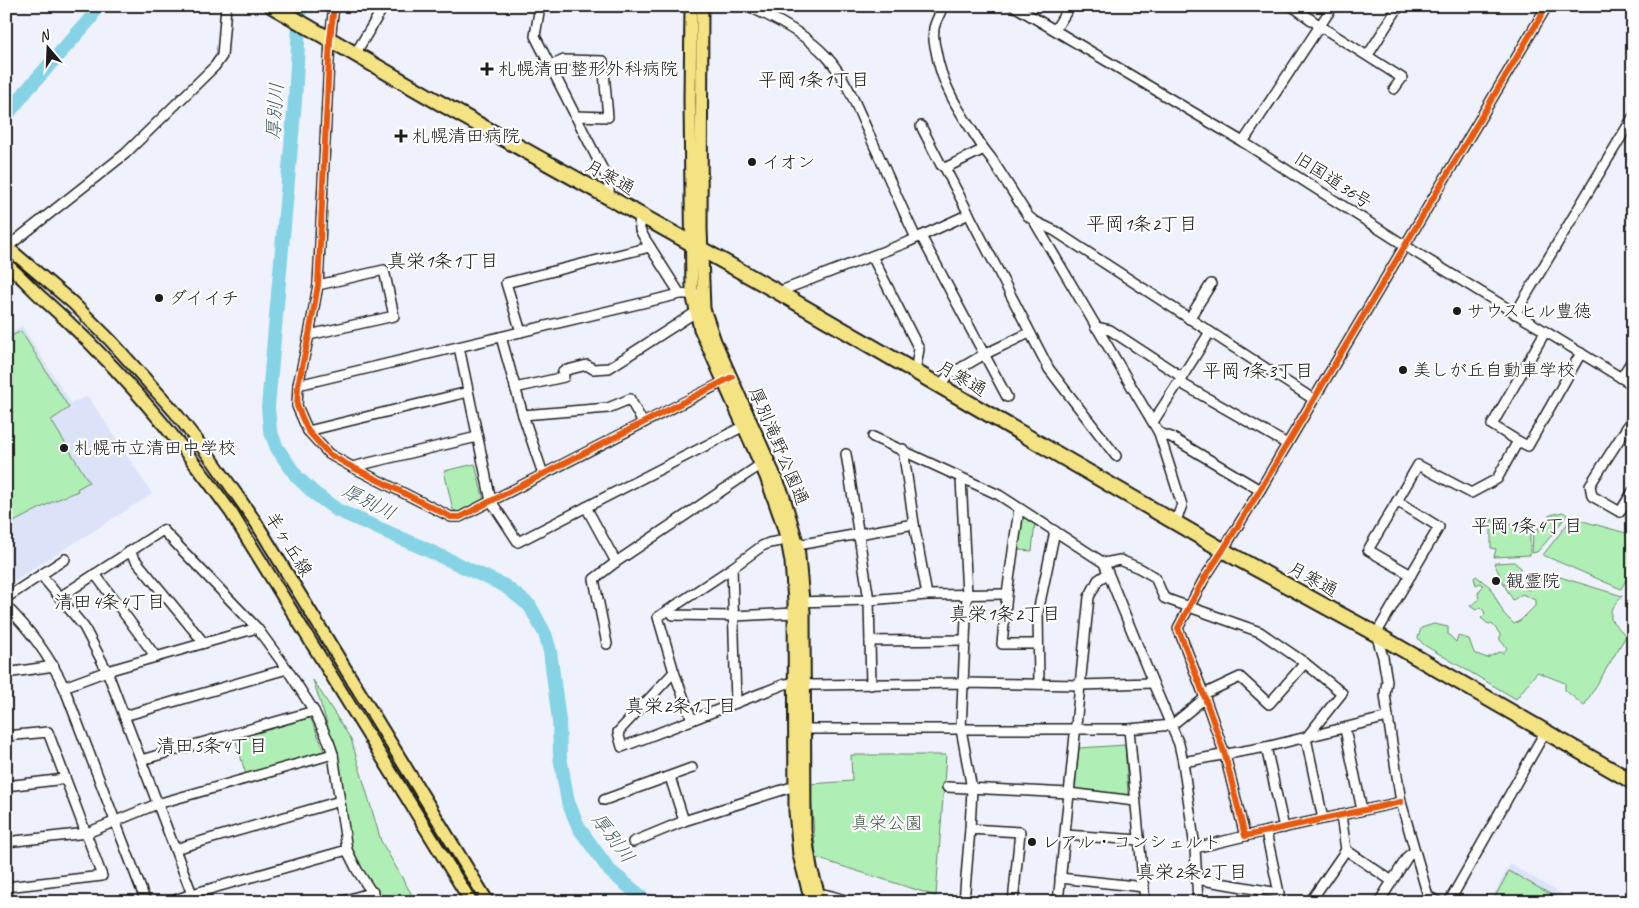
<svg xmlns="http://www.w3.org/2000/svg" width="1639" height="908" font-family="Caveat,'Klee One',sans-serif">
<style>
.built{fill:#dce3f8}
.green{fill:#afefb6;stroke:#668669}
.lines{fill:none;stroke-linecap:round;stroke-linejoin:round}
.river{stroke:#87d3e6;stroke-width:14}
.minor-casing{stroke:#1c1c1c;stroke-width:12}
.major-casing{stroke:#1c1c1c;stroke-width:15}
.highway-casing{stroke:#1c1c1c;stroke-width:18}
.minor{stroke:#fff;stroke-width:9}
.major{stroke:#f4e382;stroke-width:11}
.highway{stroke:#f4e382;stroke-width:14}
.cycleway-casing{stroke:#fff;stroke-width:9}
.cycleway{stroke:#e8590c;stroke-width:6}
.poi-dot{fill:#1c1c1c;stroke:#fff;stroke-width:2}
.labels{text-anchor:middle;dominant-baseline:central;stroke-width:4.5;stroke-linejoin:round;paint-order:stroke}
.poi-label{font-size:18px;fill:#1c1c1c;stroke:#fff;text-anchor:start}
.street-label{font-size:18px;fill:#1c1c1c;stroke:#fff}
.park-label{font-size:18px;fill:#485b4a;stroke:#fff}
.neighbourhood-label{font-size:19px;fill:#1c1c1c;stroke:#fff}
.water-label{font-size:19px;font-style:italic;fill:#415c63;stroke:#fff}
</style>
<rect width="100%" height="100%" fill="#eff2fc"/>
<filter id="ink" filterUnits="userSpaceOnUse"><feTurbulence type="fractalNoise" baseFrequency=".02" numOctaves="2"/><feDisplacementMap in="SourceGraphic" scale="10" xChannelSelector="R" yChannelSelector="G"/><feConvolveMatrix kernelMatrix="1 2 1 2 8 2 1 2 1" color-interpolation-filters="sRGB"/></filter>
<g filter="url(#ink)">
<g class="built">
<path d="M22 326 71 403 88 396 152 494 6 586V334Z"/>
<path d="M1510 864 1575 902H1490Z"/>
</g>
<g class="green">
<path d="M21 331 69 408 51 420 89 482 77 489 78 491 54 501 6 526V339Z"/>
<path d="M475 464 483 497V500L459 512 453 510 444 471Z"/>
<path d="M1563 512 1567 515 1547 541 1537 552 1532 553 1533 533H1537L1538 528 1550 515Z"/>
<path d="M1025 516 1035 523 1032 551 1018 550 1022 518Z"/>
<path d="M1572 518 1633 535V567L1621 589 1543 555Z"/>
<path d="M1491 520H1495V526L1519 524V528H1524V533H1530V555L1494 557 1496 549 1491 548Z"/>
<path d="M1514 562 1521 568 1512 577 1517 586 1529 590 1534 580 1550 574 1622 596 1611 610V620L1626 636 1584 706 1565 690V683L1537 672 1516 699 1424 645 1418 638 1421 628 1434 624 1448 627V634L1456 642 1458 636 1469 639 1474 653 1487 658 1499 652 1503 653 1507 648 1500 640V634L1493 625 1487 623 1481 618 1485 615 1484 611 1480 607 1476 610 1470 606 1479 600 1478 593 1483 586 1480 583 1476 585 1474 578 1476 576 1490 587 1504 614 1514 624 1521 620 1535 606V600L1522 594 1513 600 1507 590 1494 563Z"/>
<path d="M313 680 351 739 381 841 416 902H382L352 856 335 748Z"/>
<path d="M307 718 311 719 324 750 322 753 246 775 235 738Z"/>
<path d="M1125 745 1128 794 1125 796 1077 791 1074 788 1079 748Z"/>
<path d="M851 755H946L936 896 816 858 810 784 852 781Z"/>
<path d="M1509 871 1564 902H1492Z"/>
</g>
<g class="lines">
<g class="river">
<path d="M300 6 295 101 268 407 270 430 277 448 297 477 314 493 337 510 421 547 505 586 530 606 545 634 550 651 559 721 560 757 568 802 579 828 610 871 645 900 652 902"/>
<path d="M6 116 27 90 91 18 95 6"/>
</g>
<defs>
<g id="minor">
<path d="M334 6 330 39 318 285 309 335 298 385 297 406 308 431 329 454 352 467 451 517H460L729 379"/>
<path d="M540 6 535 36 606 176 609 183V198"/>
<path d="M747 6C775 18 807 35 827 57 847 79 857 108 869 134 885 169 900 204 916 238"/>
<path d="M943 6C940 14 936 20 934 28 933 36 934 44 936 51 942 89 964 118 984 149L991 158 1028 216 1034 221 1055 231 1313 399"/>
<path d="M1014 6 1243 142 1415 252 1633 385"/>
<path d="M1292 6 1320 26 1402 78 1394 89"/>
<path d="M1055 30 1070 6"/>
<path d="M355 54 384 6"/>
<path d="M1368 55 1399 6"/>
<path d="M550 66 564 60 603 61 608 117 575 116"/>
<path d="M921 126 941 165 945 168 1049 369 1116 456"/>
<path d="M1243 142 1333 6"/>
<path d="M945 168 984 149"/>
<path d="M639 215 640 230 645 239 680 294"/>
<path d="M1034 221 1159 433 1182 505 1175 523"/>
<path d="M921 236 1007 397"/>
<path d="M6 248 125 154 215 66 222 56 226 6"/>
<path d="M872 256 919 349 915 372"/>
<path d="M778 292 908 242 969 214"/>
<path d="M1515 314 1633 117"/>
<path d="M1189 319 1211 284"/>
<path d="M1095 327 1110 330 1182 377 1153 422"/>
<path d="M521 332 506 283 650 247"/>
<path d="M309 335 394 316 384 270 318 285"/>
<path d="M501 337 523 415 608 408 630 399 643 423"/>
<path d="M459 347 491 501 518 542 748 424"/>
<path d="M1182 377 1210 332"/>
<path d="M1621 378 1633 359"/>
<path d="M1179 382 1287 444"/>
<path d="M298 385 680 294H697"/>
<path d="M939 386 949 375 983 355 1029 333"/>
<path d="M515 388 564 377 563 371 587 365 593 369 609 368 696 312"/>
<path d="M523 415 543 474"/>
<path d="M1633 418 1590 485 1592 496 1620 512 1633 491"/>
<path d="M308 431 468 392"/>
<path d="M1159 433 1171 437 1260 490"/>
<path d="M873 437 999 495 1104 563 1153 683 1179 744 1183 762 1195 848 1198 902"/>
<path d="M1518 441 1492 425 1545 332"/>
<path d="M903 449 914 524 927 595"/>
<path d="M846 454 869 600 871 685"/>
<path d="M352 467 477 437"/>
<path d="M961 478 967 595 961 729 972 789 970 829"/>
<path d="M1397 501 1368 550 1411 575"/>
<path d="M586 507 616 562"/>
<path d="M1019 509 1007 594 1002 644H1038"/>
<path d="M798 545 914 524"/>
<path d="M129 552 204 643"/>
<path d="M1104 563 1120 560 1139 568 1155 577 1164 598 1260 632 1305 663 1342 693 1306 738 1323 819"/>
<path d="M732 568 736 703"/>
<path d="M95 574 156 657"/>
<path d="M41 575 84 627 107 671 195 902"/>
<path d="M60 597 163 530 257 628 287 669 314 711 329 742 333 754 347 850 357 870 378 902"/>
<path d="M6 598 65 559"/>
<path d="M797 602 869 600 927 595 1007 594"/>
<path d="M6 606C31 631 49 655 64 687L146 902"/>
<path d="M670 610 673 615 734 616 794 613"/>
<path d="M870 641 965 640"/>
<path d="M607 644 594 579 616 562 766 461"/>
<path d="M674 672 618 732 622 747 785 684 795 683 813 685 964 683 1079 685 1153 683"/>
<path d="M6 673 54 666"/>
<path d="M1039 684 1038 612 1055 531"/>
<path d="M64 687 107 671 257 628"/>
<path d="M1204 694 1240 677 1269 704 1305 663"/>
<path d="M124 716 287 669"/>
<path d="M692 720 674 672 658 617 732 568 762 546 769 543 792 539"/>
<path d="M800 729H1129L1172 725 1205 698"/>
<path d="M1129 729 1145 902"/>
<path d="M1345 729 1362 810"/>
<path d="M6 736 48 732 102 876 6 887"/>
<path d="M1266 747 1284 828"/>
<path d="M141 760 314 711"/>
<path d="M1183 762 1266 747 1388 717"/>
<path d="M670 777 684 821"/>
<path d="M6 786 65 779"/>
<path d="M947 787 1069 793 1135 801"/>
<path d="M604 800 692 768"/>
<path d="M1401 802 1245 836 1225 755 1205 698 1178 628 1204 579 1223 550 1260 490 1547 6"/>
<path d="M1065 835 1140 840"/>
<path d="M6 842 87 833 157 804 333 754"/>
<path d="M633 842 684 821 795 786H801"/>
<path d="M1195 848 1245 836"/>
<path d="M175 849 340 801"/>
<path d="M1346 850 1392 881"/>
<path d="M1415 851 1401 802 1388 717 1385 694 1387 681 1383 657 1376 634 1439 527 1397 501 1418 465 1471 493 1497 479 1518 441 1528 446 1581 353"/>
<path d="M1060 878 1144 887"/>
<path d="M1196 879 1279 893 1266 832"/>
<path d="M170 902 192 894 347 850"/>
<path d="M340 902 373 892"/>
<path d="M803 902C815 887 835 897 850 902"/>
<path d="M964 902 970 829 1020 832 1013 902"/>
<path d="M1058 902 1089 597 1098 580 1107 574"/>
<path d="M1310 902 1346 850 1341 815"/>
<path d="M1379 902 1408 856 1415 851 1428 896 1438 902"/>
<path d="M1449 902 1545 732"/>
</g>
<g id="major">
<path d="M691 6 690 99 692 293 700 329 766 477 781 520 787 540 791 562 794 602 795 811 799 855 811 902"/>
<path d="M702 6 701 228 704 309 715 341 783 494 798 545 804 612 805 831 811 868 821 902"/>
<path d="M6 246 73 303 111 341 174 411 213 461 255 521 488 902"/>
<path d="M6 264C19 274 30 287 42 298 115 362 176 435 232 514L471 902"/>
</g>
<path id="highway" d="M272 6 433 99 778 292 1233 556 1376 634 1633 782"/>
</defs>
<use href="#minor" class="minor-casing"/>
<use href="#major" class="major-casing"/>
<use href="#highway" class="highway-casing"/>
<use href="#minor" class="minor"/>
<use href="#major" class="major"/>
<use href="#highway" class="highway"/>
<defs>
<g id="cycleway">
<path d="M334 6 330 39 318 285 309 335 298 385 297 406 308 431 329 454 352 467 451 517H460L732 377"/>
<path d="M1401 802 1245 836 1225 755 1205 698 1178 628 1204 579 1223 550 1260 490 1547 6"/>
</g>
</defs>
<use href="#cycleway" class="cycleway-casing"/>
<use href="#cycleway" class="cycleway"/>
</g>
</g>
<g class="poi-dot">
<path d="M484.5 61.5h5v5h5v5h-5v5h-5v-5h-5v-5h5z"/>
<path d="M398.5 128.5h5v5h5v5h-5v5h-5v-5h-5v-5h5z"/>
<circle cx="752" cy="162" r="5"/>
<circle cx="159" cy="298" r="5"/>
<circle cx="1457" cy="311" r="5"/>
<circle cx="1403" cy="370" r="5"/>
<circle cx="64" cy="448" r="5"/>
<circle cx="1496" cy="581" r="5"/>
<circle cx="1032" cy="842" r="5"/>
</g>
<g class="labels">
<g class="poi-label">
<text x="498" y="69">札幌清田整形外科病院</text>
<text x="412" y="136">札幌清田病院</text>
<text x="762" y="162">イオン</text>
<text x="169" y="298">ダイイチ</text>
<text x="1467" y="311">サウスヒル豊徳</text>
<text x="1413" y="370">美しが丘自動車学校</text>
<text x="74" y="448">札幌市立清田中学校</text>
<text x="1506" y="581">観霊院</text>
<text x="1042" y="842">レアル・コンシェルト</text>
</g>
<g class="street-label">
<text transform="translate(610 177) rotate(29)">月寒通</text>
<text transform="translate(1333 180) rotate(33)">旧国道36号</text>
<text transform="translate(962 378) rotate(30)">月寒通</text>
<text transform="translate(779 446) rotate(67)">厚別滝野公園通</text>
<text transform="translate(289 544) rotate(58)">羊ヶ丘線</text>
<text transform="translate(1313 579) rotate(29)">月寒通</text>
</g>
<g class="park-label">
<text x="887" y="823">真栄公園</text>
</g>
<g class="neighbourhood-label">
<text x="814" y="80">平岡1条1丁目</text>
<text x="1142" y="224">平岡1条2丁目</text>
<text x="443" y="261">真栄1条1丁目</text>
<text x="1258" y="371">平岡1条3丁目</text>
<text x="1527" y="526">平岡1条4丁目</text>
<text x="110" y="602">清田4条4丁目</text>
<text x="1005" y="614">真栄1条2丁目</text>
<text x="681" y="706">真栄2条1丁目</text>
<text x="212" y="746">清田5条4丁目</text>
<text x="1192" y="872">真栄2条2丁目</text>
</g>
<g class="water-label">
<text transform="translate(275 111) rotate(-86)">厚別川</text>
<text transform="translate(369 502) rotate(27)">厚別川</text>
<text transform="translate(613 838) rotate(53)">厚別川</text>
</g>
</g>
<rect width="1639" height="908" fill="none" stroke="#fff" stroke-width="25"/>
<rect x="12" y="12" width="1614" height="883" fill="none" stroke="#1c1c1c" stroke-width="2" filter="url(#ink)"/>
<g transform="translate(48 48) rotate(341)" stroke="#ffffff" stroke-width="4" paint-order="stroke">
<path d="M0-4L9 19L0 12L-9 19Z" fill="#1c1c1c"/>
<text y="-8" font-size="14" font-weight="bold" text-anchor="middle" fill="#1c1c1c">N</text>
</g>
</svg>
